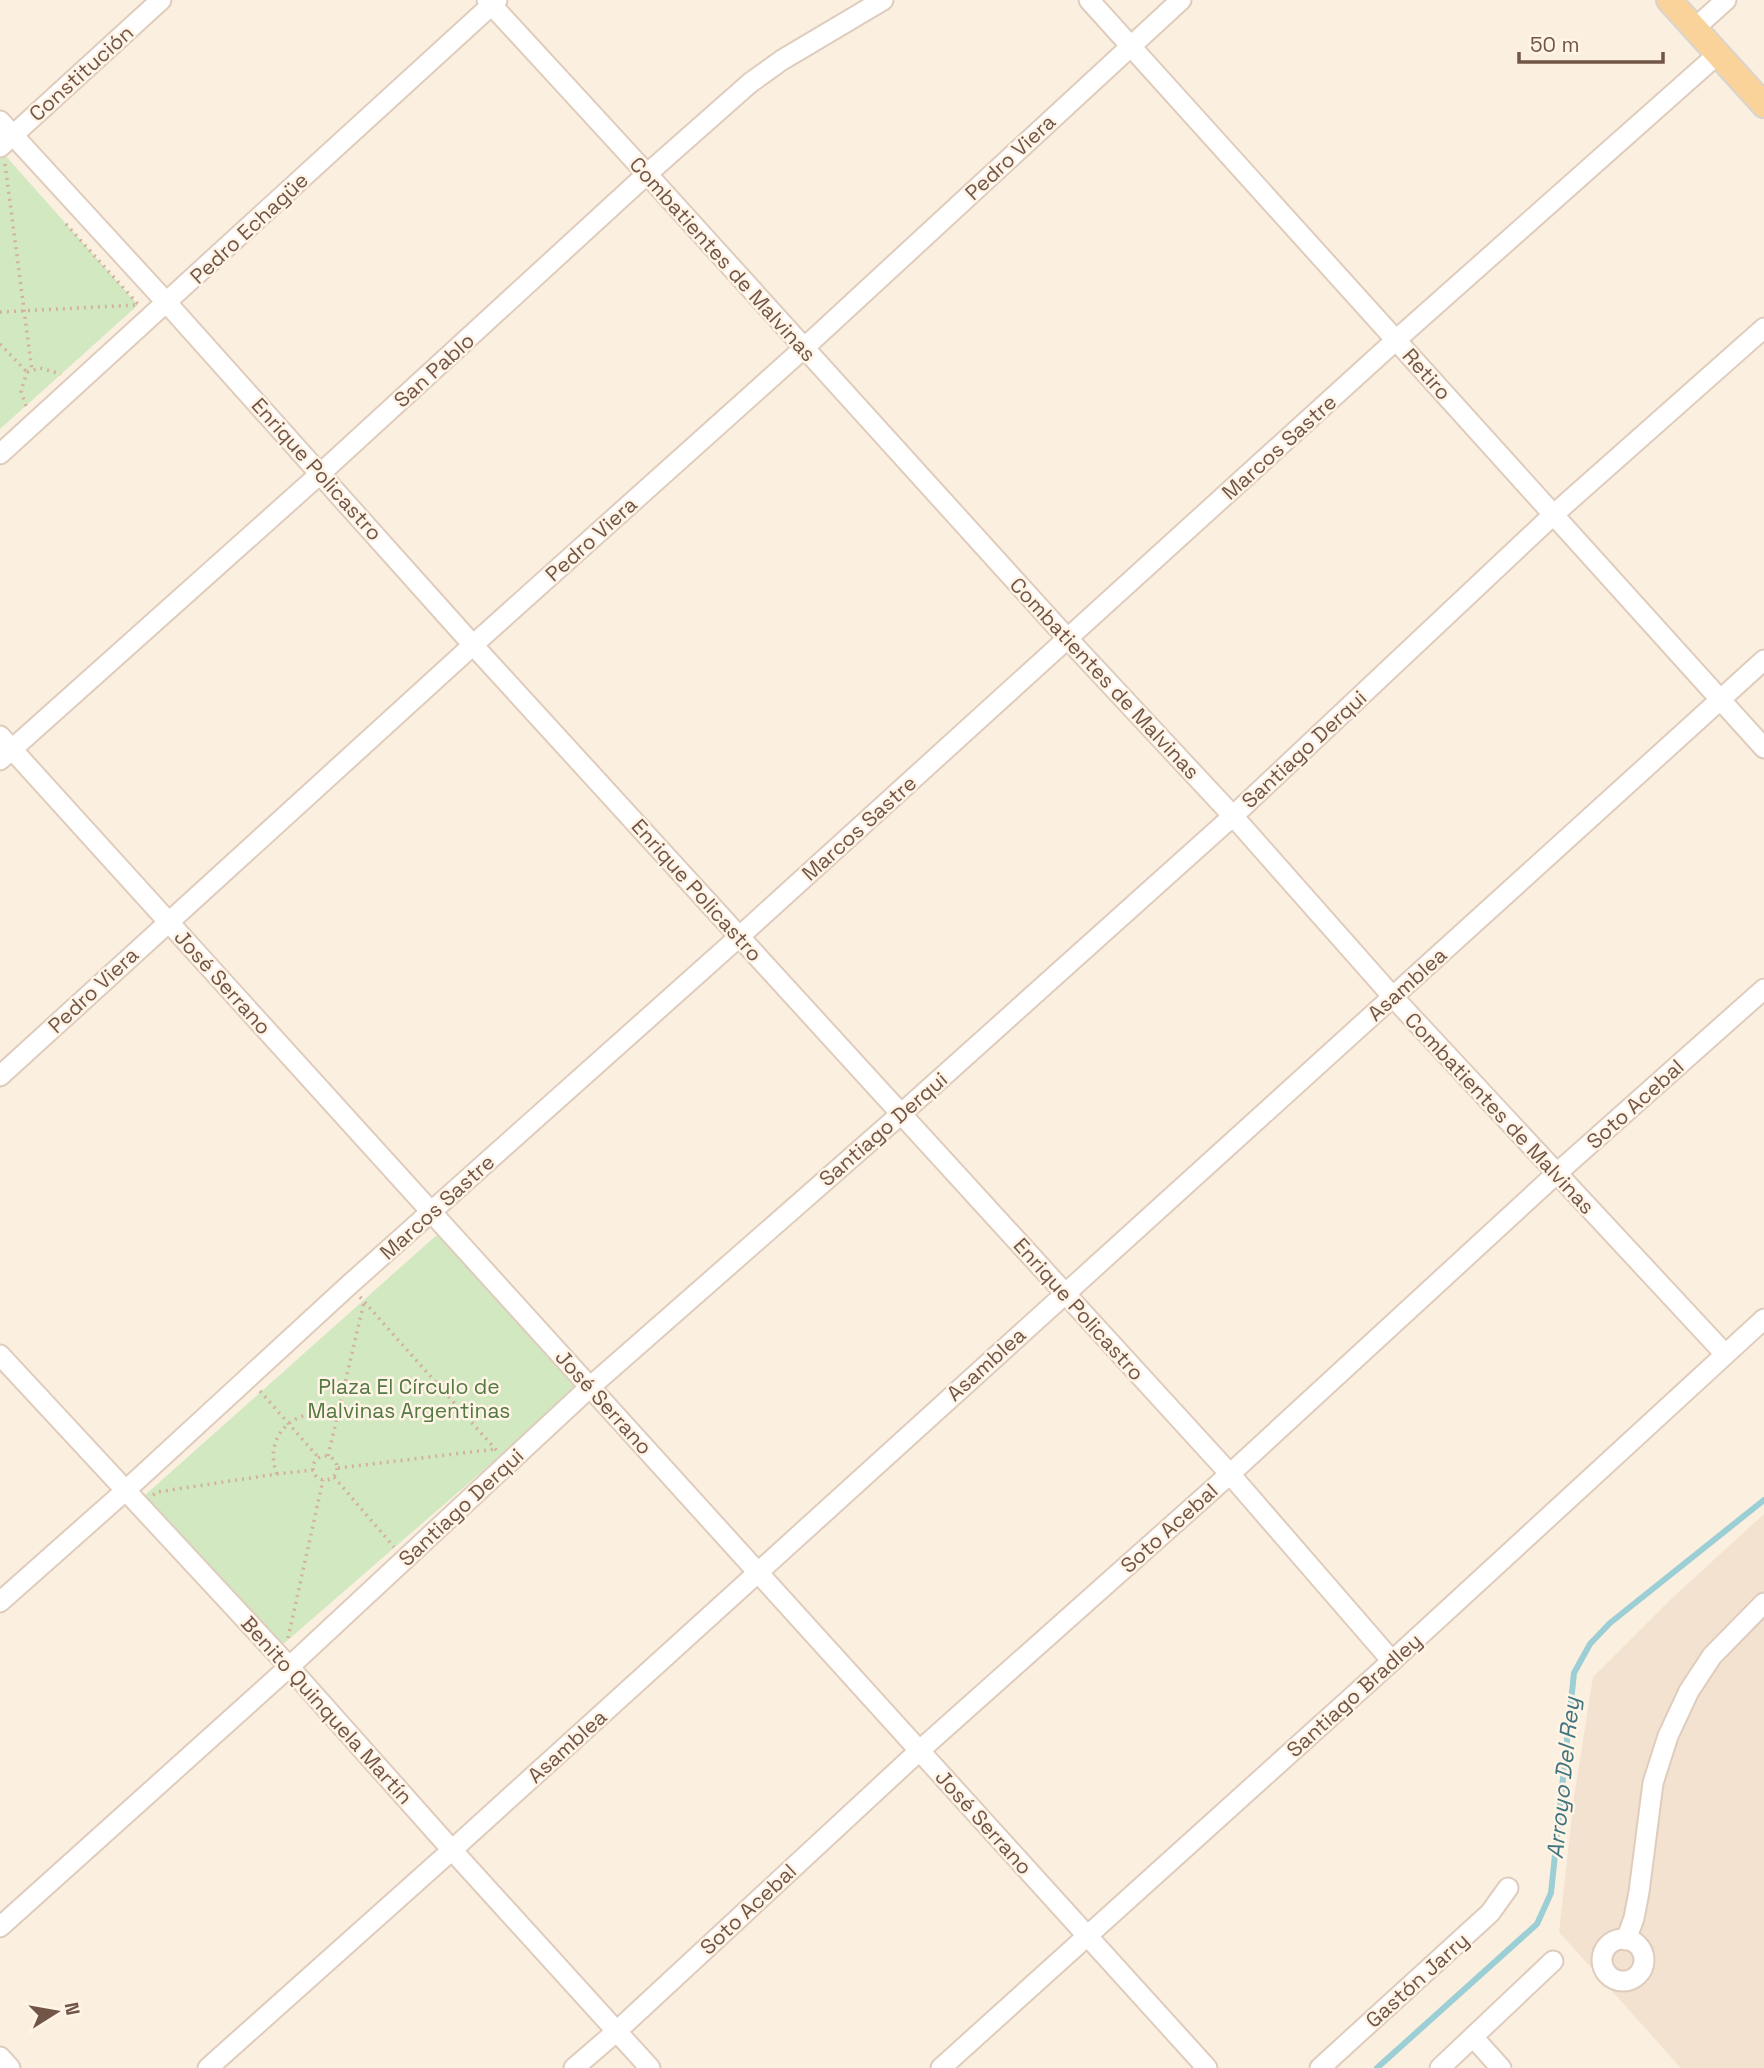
<svg xmlns="http://www.w3.org/2000/svg" width="1764" height="2068" font-family="'Space Grotesk',sans-serif">
<style>
.residential{fill:#f3e2cf}
.green{fill:#d1e8c0}
.lines{fill:none;stroke-linecap:round;stroke-linejoin:round}
.stream{stroke:#9cced5;stroke-width:6}
.minor-casing{stroke:#dfccbd;stroke-width:23}
.major-casing{stroke:#dad3cf;stroke-width:28}
.path{stroke:#d4b19c;stroke-width:3.5;stroke-dasharray:2 5;stroke-linecap:butt}
.minor{stroke:#fff;stroke-width:19}
.major{stroke:#f9d399;stroke-width:24}
.labels{text-anchor:middle;dominant-baseline:central;stroke-width:5;stroke-linejoin:round;paint-order:stroke}
.street-label{font-size:21px;fill:#715648;stroke:#fff4e6}
.park-label{font-size:21px;fill:#537841;stroke:#fff4e6}
.water-label{font-size:23px;font-style:italic;fill:#40757e;stroke:#fff4e6}
</style>
<rect width="100%" height="100%" fill="#fbf0e0"/>
<path class="residential" d="M1764 1514V2068H1681L1559 1932 1574 1797 1593 1677 1671 1599Z"/>
<g class="green">
<path d="M4 154 138 305 0 429V158Z"/>
<path d="M439 1233 577 1389 281 1646 144 1496Z"/>
</g>
<g class="lines">
<path class="stream" d="M1377 2068 1537 1924 1551 1893 1574 1673 1590 1644 1610 1623 1764 1500"/>
<defs>
<g id="minor">
<path d="M487 0 647 174 1067 638 1233 816 1393 997 1725 1354"/>
<path d="M1089 0 1764 748"/>
<path d="M1695 28 1726 0"/>
<path d="M0 121 167 303 473 645 1230 1474 1392 1661"/>
<path d="M0 147 161 0"/>
<path d="M0 454 497 0"/>
<path d="M0 736 1207 2068"/>
<path d="M0 760 321 473 647 174 750 83 782 60 883 0"/>
<path d="M0 1076 473 645 804 348 1181 0"/>
<path d="M0 1355 283 1660 452 1850 650 2068"/>
<path d="M0 1602 125 1491 349 1285 740 936 1396 340 1718 54"/>
<path d="M0 1927 289 1667 590 1387 901 1114 1233 816 1553 515 1764 328"/>
<circle cx="1623" cy="1960" r="21"/>
<path d="M1626 1940 1634 1918 1639 1892 1653 1783 1668 1736 1689 1691 1712 1656 1764 1603"/>
<path d="M1473 2037 1501 2068"/>
<path d="M0 2057 10 2068"/>
<path d="M208 2068 452 1850 1764 660"/>
<path d="M574 2068 617 2031 919 1751 1230 1474 1556 1174 1764 989"/>
<path d="M941 2068 1392 1661 1764 1319"/>
<path d="M1320 2068 1490 1913 1508 1888"/>
<path d="M1440 2068 1553 1961"/>
</g>
<path id="major" d="M1669 0 1764 105"/>
</defs>
<use href="#minor" class="minor-casing"/>
<use href="#major" class="major-casing"/>
<g class="path">
<path d="M5 164 32 371"/>
<path d="M66 224 138 304"/>
<path d="M0 312 136 305"/>
<path d="M0 344 27 372"/>
<path d="M27 372 40 368 61 374"/>
<path d="M26 406 21 391 27 372"/>
<path d="M360 1297 497 1451"/>
<path d="M260 1391 318 1457"/>
<circle cx="325" cy="1468" r="12"/>
<path d="M328 1456 364 1302"/>
<path d="M338 1468 496 1449"/>
<path d="M277 1474C261 1434 300 1402 337 1418"/>
<path d="M334 1477 394 1547"/>
<path d="M153 1495 157 1492 277 1474 313 1470"/>
<path d="M288 1638 323 1480"/>
</g>
<use href="#minor" class="minor"/>
<use href="#major" class="major"/>
</g>
<g class="labels">
<g class="street-label">
<text transform="translate(81 73) rotate(-42)">Constitución</text>
<text transform="translate(1010 157) rotate(-43)">Pedro Viera</text>
<text transform="translate(249 228) rotate(-43)">Pedro Echagüe</text>
<text transform="translate(723 259) rotate(48)">Combatientes de Malvinas</text>
<text transform="translate(434 370) rotate(-42)">San Pablo</text>
<text transform="translate(1427 374) rotate(48)">Retiro</text>
<text transform="translate(1279 447) rotate(-42)">Marcos Sastre</text>
<text transform="translate(317 469) rotate(48)">Enrique Policastro</text>
<text transform="translate(591 539) rotate(-42)">Pedro Viera</text>
<text transform="translate(1105 678) rotate(47)">Combatientes de Malvinas</text>
<text transform="translate(1304 749) rotate(-43)">Santiago Derqui</text>
<text transform="translate(859 828) rotate(-42)">Marcos Sastre</text>
<text transform="translate(697 890) rotate(48)">Enrique Policastro</text>
<text transform="translate(223 982) rotate(48)">José Serrano</text>
<text transform="translate(1407 984) rotate(-42)">Asamblea</text>
<text transform="translate(93 990) rotate(-43)">Pedro Viera</text>
<text transform="translate(1635 1104) rotate(-42)">Soto Acebal</text>
<text transform="translate(1500 1113) rotate(47)">Combatientes de Malvinas</text>
<text transform="translate(883 1129) rotate(-41)">Santiago Derqui</text>
<text transform="translate(437 1207) rotate(-42)">Marcos Sastre</text>
<text transform="translate(1079 1309) rotate(48)">Enrique Policastro</text>
<text transform="translate(986 1364) rotate(-42)">Asamblea</text>
<text transform="translate(604 1402) rotate(48)">José Serrano</text>
<text transform="translate(461 1507) rotate(-43)">Santiago Derqui</text>
<text transform="translate(1169 1528) rotate(-42)">Soto Acebal</text>
<text transform="translate(1354 1695) rotate(-42)">Santiago Bradley</text>
<text transform="translate(327 1710) rotate(48)">Benito Quinquela Martín</text>
<text transform="translate(567 1746) rotate(-42)">Asamblea</text>
<text transform="translate(984 1822) rotate(48)">José Serrano</text>
<text transform="translate(748 1909) rotate(-43)">Soto Acebal</text>
<text transform="translate(1417 1980) rotate(-42)">Gastón Jarry</text>
</g>
<g class="park-label">
<text x="409" y="1386">Plaza El Círculo de<tspan x="409" dy="24">Malvinas Argentinas</tspan></text>
</g>
<g class="water-label">
<text transform="translate(1563 1778) rotate(-84)">Arroyo Del Rey</text>
</g>
</g>
<g transform="translate(56 2012) rotate(79)" stroke="#fff4e6" stroke-width="5" paint-order="stroke">
<path d="M0-5L12 26L0 18L-12 26Z" fill="#715648"/>
<text y="-10" font-size="19" font-weight="bold" text-anchor="middle" fill="#715648">N</text>
</g>
<path d="M1519 52v10h144v-10" fill="none" stroke="#715648" stroke-width="3.5"/>
<text x="1530" y="52" font-size="21" fill="#715648" stroke="#fff4e6" stroke-width="5" paint-order="stroke">50 m</text>
</svg>
